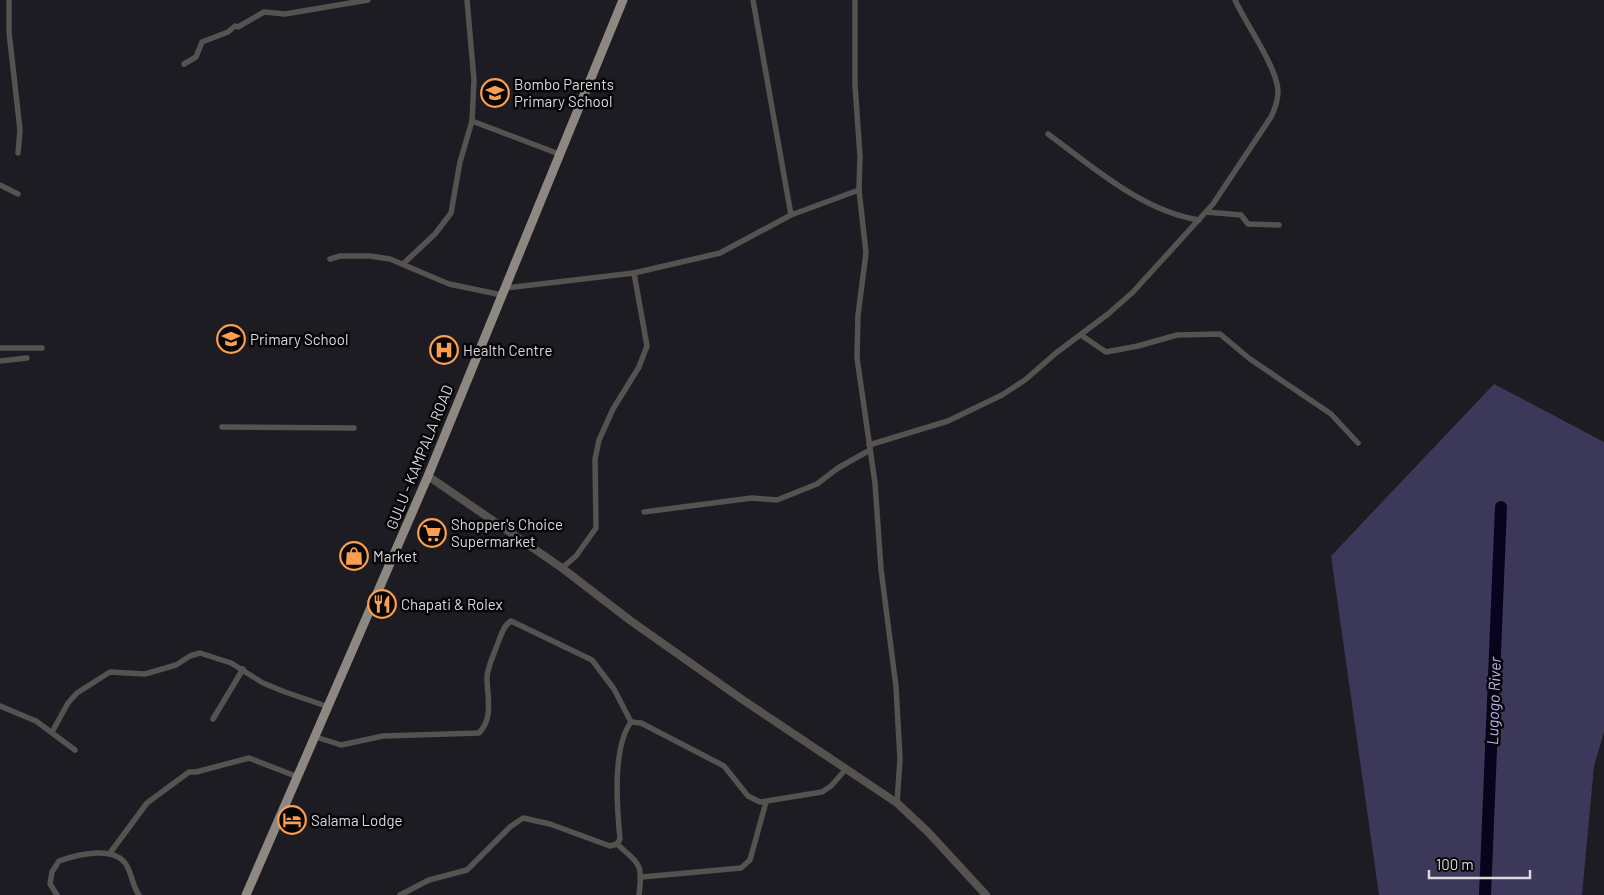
<svg xmlns="http://www.w3.org/2000/svg" width="1604" height="895" font-family="Barlow,sans-serif">
<style>
.green{fill:#3c3859}
.lines{fill:none;stroke-linecap:round;stroke-linejoin:round}
.river{stroke:#09031e;stroke-width:12}
.minor{stroke:#555250;stroke-width:5.5}
.tertiary{stroke:#555250;stroke-width:8}
.primary{stroke:#8e8883;stroke-width:9}
.labels{text-anchor:middle;dominant-baseline:central;stroke-width:5;stroke-linejoin:round;paint-order:stroke}
.poi-label{font-size:15px;fill:#d9d9de;stroke:#070709;text-anchor:start}
.street-label{font-size:15px;fill:#d9d9de;stroke:#070709}
.water-label{font-size:16px;font-style:italic;fill:#bbb5f5;stroke:#070709}
</style>
<rect width="100%" height="100%" fill="#1c1c22"/>
<path class="green" d="M1494 384 1604 442V732L1594 766 1582 895H1379L1331 556Z"/>
<g class="lines">
<path class="river" d="M1485 895 1501 507"/>
<g class="minor">
<path d="M9 0V32L20 130 18 153"/>
<path d="M467 0 474 80 472 121 559 154"/>
<path d="M753 0 791 215"/>
<path d="M855 0V85L860 156 859 190 866 253 858 315 857 358 875 483 881 569 896 687 900 759 897 803"/>
<path d="M184 64 196 57 202 42 228 32 235 26 238 27 264 12 285 14 368 0"/>
<path d="M1048 134C1093 167 1142 211 1199 220"/>
<path d="M0 185 18 194"/>
<path d="M1206 212 1241 215 1248 224 1279 225"/>
<path d="M330 259 340 256H370L390 259 449 284 502 295"/>
<path d="M404 263 435 234 451 213 460 162 472 121"/>
<path d="M505 288 634 273 720 253 791 215 859 190"/>
<path d="M1081 335 1106 352 1138 346 1177 335 1220 334 1250 359 1331 414 1358 443"/>
<path d="M0 348H42"/>
<path d="M0 361 27 358"/>
<path d="M222 427 354 428"/>
<path d="M869 445 948 421 1002 395 1025 380 1056 353 1108 314 1133 292 1213 204 1271 117C1275 109 1278 101 1278 91 1277 67 1246 24 1235 0"/>
<path d="M644 512 752 498 777 500 817 484 838 468 870 450"/>
<path d="M562 568 576 556 596 528 595 459 599 440 613 409 639 367 647 346 634 273"/>
<path d="M0 706 36 721 75 750"/>
<path d="M213 719 243 669"/>
<path d="M52 732 68 703 77 693 110 672 145 674 176 665 190 656 200 653 231 663 263 683 285 692 329 707"/>
<path d="M316 737 341 745 383 736 479 733C494 718 487 696 487 677 488 665 495 652 499 640 502 633 504 625 511 621L592 660 614 689 631 722"/>
<path d="M617 844C640 865 643 863 639 895"/>
<path d="M110 853 147 803 189 772H196L249 758 298 777"/>
<path d="M642 877 741 868 750 860 766 802"/>
<path d="M57 895 50 884 52 872 59 861C79 854 116 845 127 866 132 875 133 887 139 895"/>
<path d="M400 895 429 880 467 870 510 827 523 818 550 824 610 846 617 844 620 839C617 808 612 748 631 722L641 723 724 766 748 796 760 802 822 792 831 786 846 769"/>
</g>
<path class="tertiary" d="M428 476 562 568 631 621 743 700 897 803 928 832 986 895"/>
<path class="primary" d="M246 895 428 476 623 0"/>
</g>
<defs>
<symbol id="school-ring" viewBox="-11 -11 22 22"><circle r="9.5" fill="#070709" stroke="#fb9e50" stroke-width="1.5"/><path d="M0-5L7-2L0 1L-7-2ZM-4 1L0 2.5L4 1V4Q0 6-4 4Z" fill="#fb9e50"/></symbol>
<symbol id="hospital-ring" viewBox="-11 -11 22 22"><circle r="9.5" fill="#070709" stroke="#fb9e50" stroke-width="1.5"/><path d="M-5-5h3v3.5h4V-5h3V5h-3V1.5h-4V5h-3Z" fill="#fb9e50"/></symbol>
<symbol id="supermarket-ring" viewBox="-11 -11 22 22"><circle r="9.5" fill="#070709" stroke="#fb9e50" stroke-width="1.5"/><path d="M-6-5.5h2.5l.6 2H6L4.5 2H-2.5L-4.4-4H-6ZM-1.5 3.2a1.3 1.3 0 1 0 .1 0ZM3 3.2a1.3 1.3 0 1 0 .1 0Z" fill="#fb9e50"/></symbol>
<symbol id="shop-ring" viewBox="-11 -11 22 22"><circle r="9.5" fill="#070709" stroke="#fb9e50" stroke-width="1.5"/><path d="M-5-2.5h2.3a2.7 3.5 0 0 1 5.4 0H5L5.5 6h-11ZM-1.5-2.5h3a1.5 2.3 0 0 0-3 0Z" fill="#fb9e50"/></symbol>
<symbol id="restaurant-ring" viewBox="-11 -11 22 22"><circle r="9.5" fill="#070709" stroke="#fb9e50" stroke-width="1.5"/><path d="M-5-6h1v4h1v-4h1v4h1v-4h1v5L-1.5 .5V6h-2V.5L-5-1ZM5-6V6H3V1.5H1.5Q1.5-4 5-6Z" fill="#fb9e50"/></symbol>
<symbol id="hotel-ring" viewBox="-11 -11 22 22"><circle r="9.5" fill="#070709" stroke="#fb9e50" stroke-width="1.5"/><path d="M-6-4.5h1.5V1H6V5H4.5V3h-9V5H-6ZM-4 0a1.8 1.8 0 1 1 3.6 0ZM.5 0V-2.5h3Q6-2.5 6 0Z" fill="#fb9e50"/></symbol>
</defs>
<g fill-rule="evenodd">
<use href="#school-ring" x="479" y="77" width="32" height="32"/>
<use href="#school-ring" x="215" y="323" width="32" height="32"/>
<use href="#hospital-ring" x="428" y="334" width="32" height="32"/>
<use href="#supermarket-ring" x="416" y="517" width="32" height="32"/>
<use href="#shop-ring" x="338" y="540" width="32" height="32"/>
<use href="#restaurant-ring" x="366" y="588" width="32" height="32"/>
<use href="#hotel-ring" x="276" y="804" width="32" height="32"/>
</g>
<g class="labels">
<g class="poi-label">
<text x="514" y="84">Bombo Parents<tspan x="514" dy="17">Primary School</tspan></text>
<text x="250" y="339">Primary School</text>
<text x="463" y="350">Health Centre</text>
<text x="451" y="524">Shopper's Choice<tspan x="451" dy="17">Supermarket</tspan></text>
<text x="373" y="556">Market</text>
<text x="401" y="604">Chapati &amp; Rolex</text>
<text x="311" y="820">Salama Lodge</text>
</g>
<g class="street-label">
<text transform="translate(419 457) rotate(-68)">GULU - KAMPALA ROAD</text>
</g>
<g class="water-label">
<text transform="translate(1493 701) rotate(-88)">Lugogo River</text>
</g>
</g>
<path d="M1429 870v8h101v-8" fill="none" stroke="#d9d9de" stroke-width="2.5"/>
<text x="1436" y="870" font-size="15" fill="#d9d9de" stroke="#070709" stroke-width="4" paint-order="stroke">100 m</text>
</svg>
